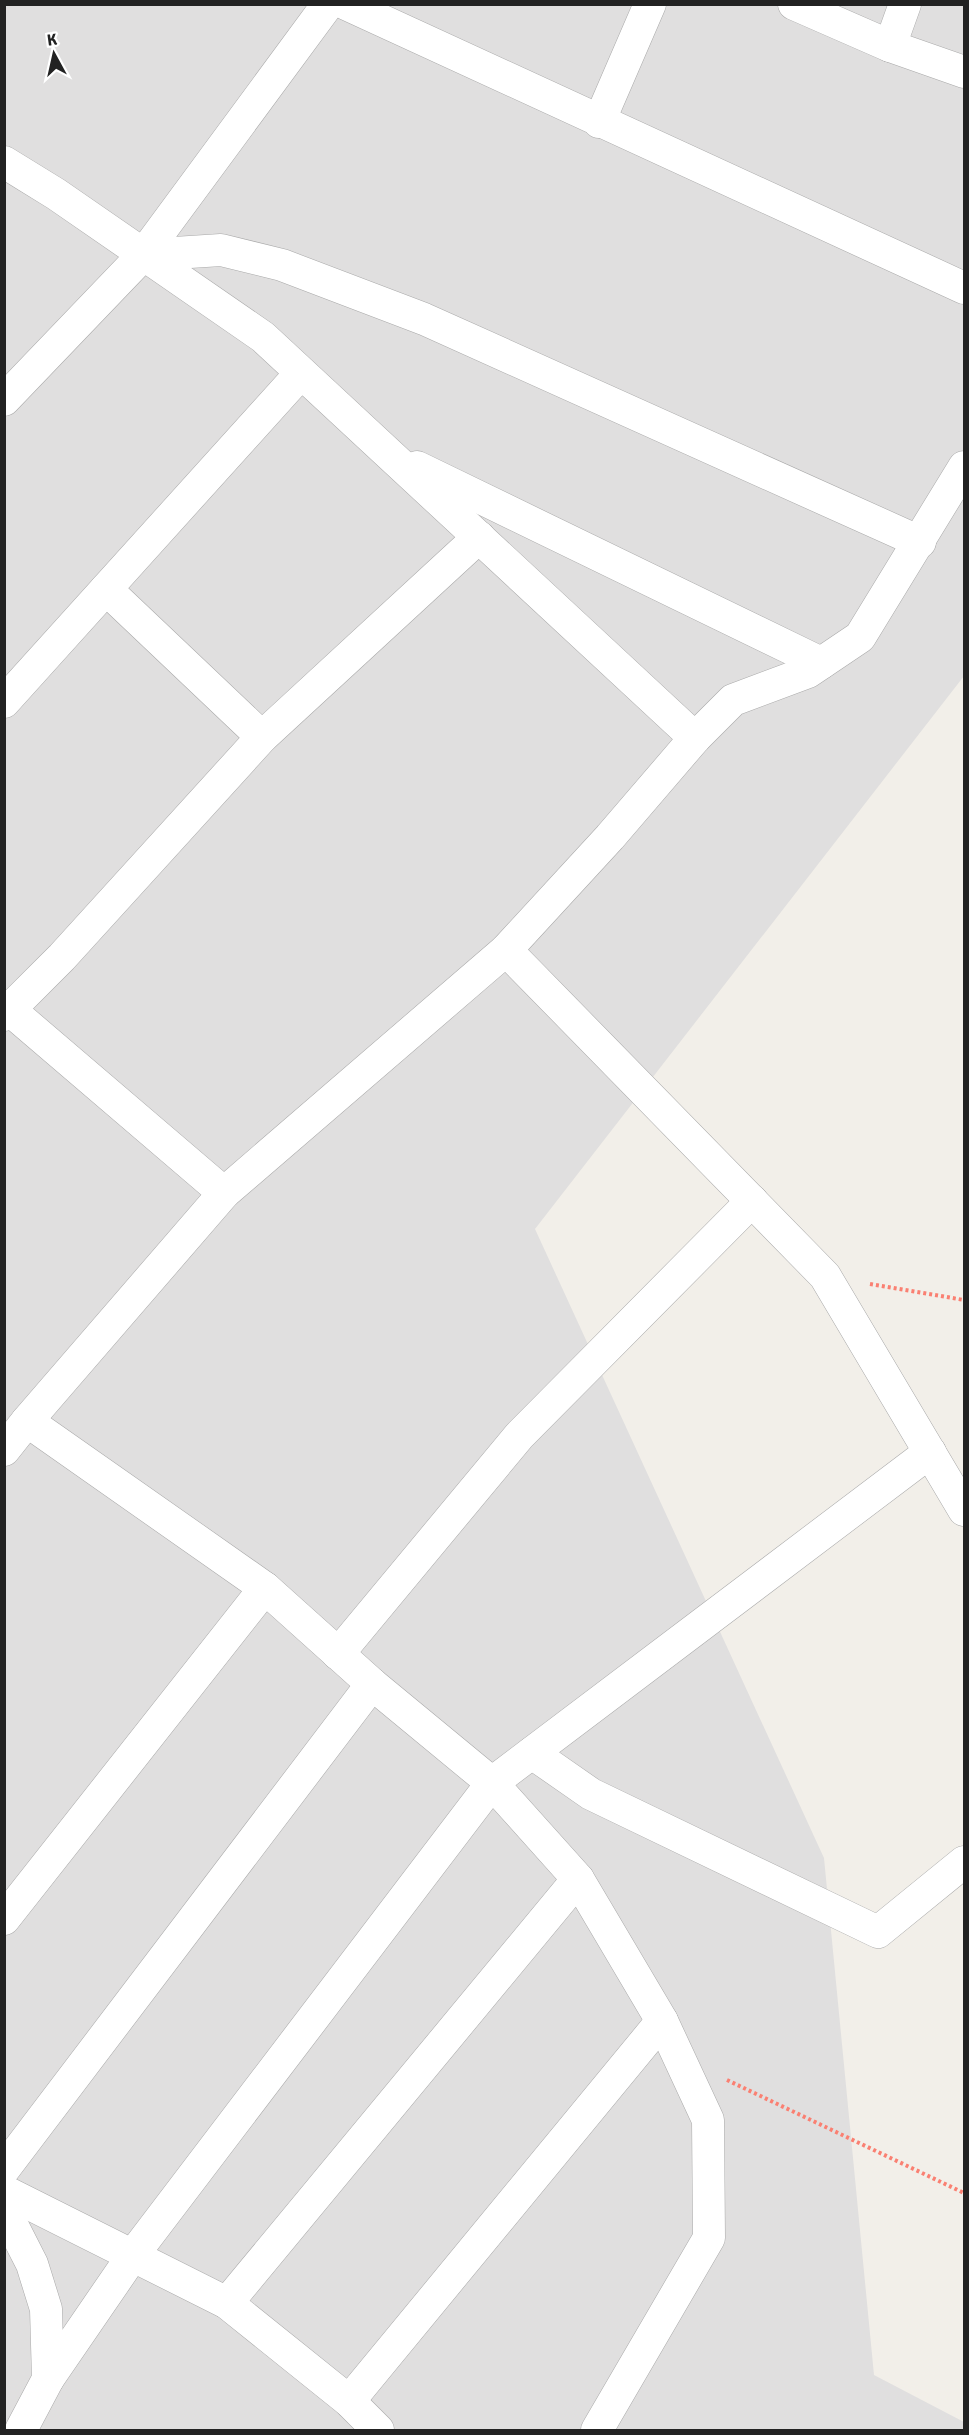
<svg xmlns="http://www.w3.org/2000/svg" width="969" height="2435" font-family="Signika,sans-serif">
<style>
.residential{fill:#e0dfdf}
.lines{fill:none;stroke-linecap:round;stroke-linejoin:round}
.street-casing{stroke:#a9a9a9;stroke-width:33}
.path{stroke:#fa8072;stroke-width:4;stroke-dasharray:3 3;stroke-linecap:butt}
.street{stroke:#fff;stroke-width:32}
</style>
<rect width="100%" height="100%" fill="#f2efe9"/>
<path class="residential" d="M5 5H964V676L535 1229 824 1858 874 2375 964 2422V2430H5Z"/>
<g class="lines">
<defs>
<g id="street">
<path d="M346 4 964 288"/>
<path d="M794 4 890 46 964 72"/>
<path d="M890 46 905 4"/>
<path d="M599 122 650 4"/>
<path d="M4 162 56 194 263 337 695 738"/>
<path d="M143 255 221 250 282 265 424 319 920 542"/>
<path d="M4 400 143 255 328 4"/>
<path d="M417 467 821 663"/>
<path d="M106 589 262 737"/>
<path d="M4 702 301 373"/>
<path d="M506 950 825 1276 964 1510"/>
<path d="M10 1010 224 1193"/>
<path d="M4 1015 62 957 262 737 479 537"/>
<path d="M27 1421 265 1588 372 1684 492 1783 578 1879 662 2021 708 2120 709 2238 597 2430"/>
<path d="M4 1450 27 1421 224 1193 506 950 610 837 695 738 733 700 808 672 860 637 964 467"/>
<path d="M338 1654 519 1436 752 1201"/>
<path d="M532 1753 591 1794 878 1932 964 1862"/>
<path d="M4 1919 265 1588"/>
<path d="M4 2169 372 1684"/>
<path d="M4 2191 227 2303 349 2401 378 2430"/>
<path d="M4 2209 32 2264 46 2309 48 2379 21 2430"/>
<path d="M227 2303 578 1879"/>
<path d="M48 2379 133 2255 492 1783 930 1452"/>
<path d="M349 2401 662 2021"/>
</g>
</defs>
<use href="#street" class="street-casing"/>
<g class="path">
<path d="M870 1284 964 1300"/>
<path d="M727 2080 964 2193"/>
</g>
<use href="#street" class="street"/>
</g>
<rect width="969" height="2435" fill="none" stroke="#222222" stroke-width="12"/>
<g transform="translate(54 54) rotate(352)" stroke="#ffffff" stroke-width="4.5" paint-order="stroke">
<path d="M0-4.5L10 22L0 15L-10 22Z" fill="#222222"/>
<text y="-9" font-size="16" font-weight="bold" text-anchor="middle" fill="#222222">K</text>
</g>
</svg>
